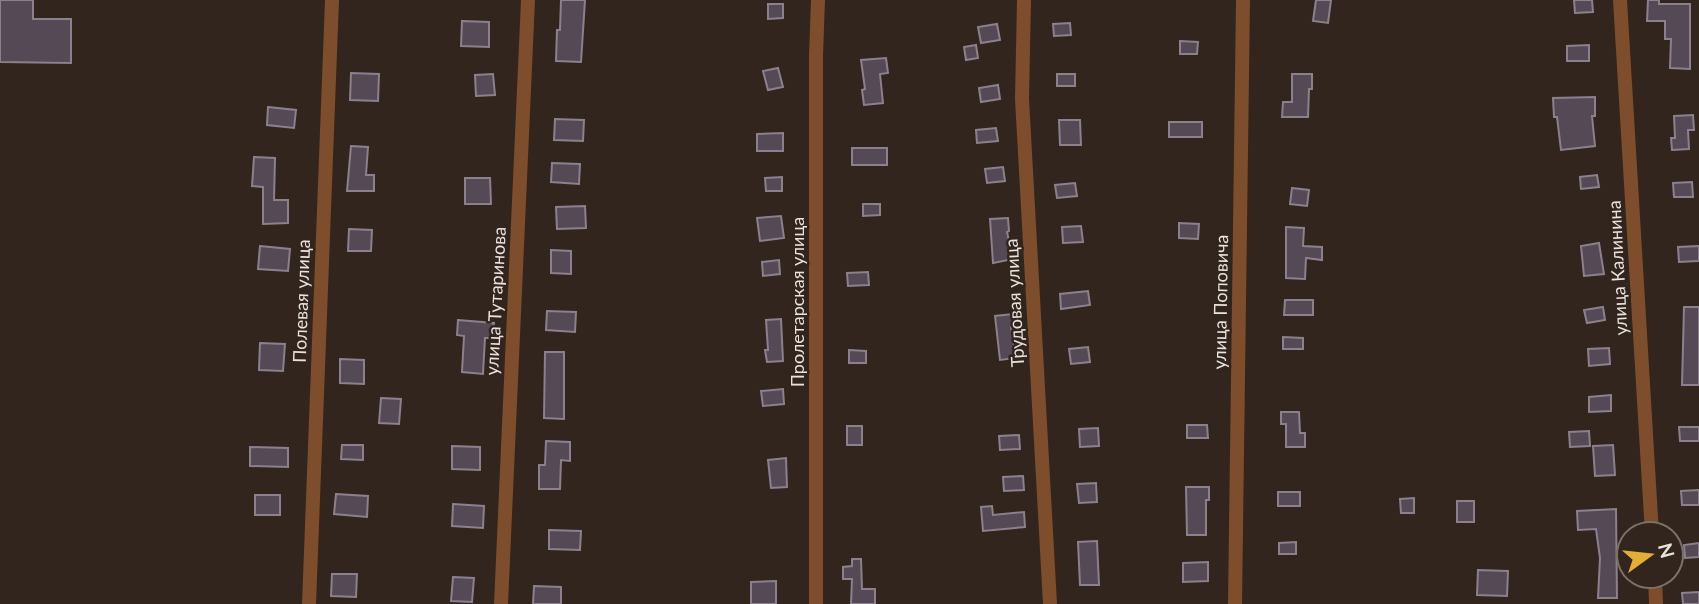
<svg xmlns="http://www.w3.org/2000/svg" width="1699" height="604" font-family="Lato,sans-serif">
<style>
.building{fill:#544955;stroke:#8b808c;stroke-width:2}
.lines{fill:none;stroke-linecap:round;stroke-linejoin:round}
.minor{stroke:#7d4d2c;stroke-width:14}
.labels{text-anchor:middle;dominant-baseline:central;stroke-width:5;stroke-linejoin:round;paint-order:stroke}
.street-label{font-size:18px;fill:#eae2dd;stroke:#31251d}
</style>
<rect width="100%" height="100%" fill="#31251d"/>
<g class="building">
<path d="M0 0H33V19H71V63L0 62Z"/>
<path d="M561 0H585L581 62 556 61 557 30H560Z"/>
<path d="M1316 0H1331L1328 23 1313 21Z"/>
<path d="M1574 0H1592L1593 12 1575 13Z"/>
<path d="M1648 0H1659V4H1690V69L1670 68 1671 39H1665V21H1647Z"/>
<path d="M768 4H783V18L768 19Z"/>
<path d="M462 21 489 22V47L461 46Z"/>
<path d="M1070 23 1071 35 1054 36 1053 24Z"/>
<path d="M997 24 1000 40 981 43 978 27Z"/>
<path d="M1180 41 1198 42 1197 54H1180Z"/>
<path d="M976 45 978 58 966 60 964 47Z"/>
<path d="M1589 45V61H1567V46Z"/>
<path d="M886 58 888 73 880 74 883 103 864 105 862 90 865 89 861 60Z"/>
<path d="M778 68 783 87 768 90 763 71Z"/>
<path d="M351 73 379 74 378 101 350 100Z"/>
<path d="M493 74 495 95 476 96 475 75Z"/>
<rect x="1057" y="74" width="18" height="12"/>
<path d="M1292 74H1312V89H1309L1308 117H1282L1283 102H1292Z"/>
<path d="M998 85 1000 99 981 102 979 88Z"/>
<path d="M1595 97V116H1592L1595 146 1561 150 1557 117H1554L1553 98Z"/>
<path d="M268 107 296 110 294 128 267 125Z"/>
<path d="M1693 115 1694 130H1688L1689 149 1672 150 1671 138H1675L1674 116Z"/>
<path d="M555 119 584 120 583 141 554 140Z"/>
<path d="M1059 120H1080L1081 145H1060Z"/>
<rect x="1169" y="122" width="33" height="15"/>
<path d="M996 128 998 141 977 143 976 130Z"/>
<path d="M783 133V151H757V134Z"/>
<path d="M351 146 368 147 366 175H374V191H347Z"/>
<rect x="852" y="148" width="35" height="17"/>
<path d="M254 157 275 158 274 200H288V223L263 224V187L252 186Z"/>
<path d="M552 163 580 164 579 184 551 182Z"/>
<path d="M1003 167 1005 181 987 183 985 169Z"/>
<path d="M1597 175 1599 187 1581 189 1580 177Z"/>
<path d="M782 177V191H766L765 178Z"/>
<path d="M465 178H490L491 204H465Z"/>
<path d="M1692 182 1693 197H1674L1673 183Z"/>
<path d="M1075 183 1077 196 1057 198 1055 185Z"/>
<path d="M1292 188 1309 190 1307 206 1290 204Z"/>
<path d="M863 204H880V215L863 216Z"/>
<path d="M585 206 586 228 557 229 556 207Z"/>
<path d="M781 216 784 238 760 241 757 218Z"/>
<path d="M1008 218 1009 231 1007 232 1013 259 993 263 990 219Z"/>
<path d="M1179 223 1199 224 1198 239 1179 238Z"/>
<path d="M1081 226 1083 242 1063 243 1062 227Z"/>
<path d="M1286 227 1304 228 1303 246 1322 247V260L1306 258 1305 279 1286 278Z"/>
<path d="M349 229 372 230 371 251H348Z"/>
<path d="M1599 243 1604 274 1584 276 1581 246Z"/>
<path d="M260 246 290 249 288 271 258 269Z"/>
<path d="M1699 246V261L1679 262 1678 247Z"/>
<path d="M551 250 571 251V274L551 273Z"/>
<path d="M779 260 780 274 763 276 762 262Z"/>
<path d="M868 272 869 285 848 286 847 273Z"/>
<path d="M1088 291 1090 305 1061 309 1060 294Z"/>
<path d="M1285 300H1313V315H1284Z"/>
<path d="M1603 307 1605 320 1587 323 1584 310Z"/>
<path d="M1684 307H1699V385H1682Z"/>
<path d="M547 311 576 312 575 332 546 330Z"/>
<path d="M1013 314 1014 326 1011 327 1016 358 1000 360 995 316Z"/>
<path d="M781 319 783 361 767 362 765 350H768L766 320Z"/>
<path d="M458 320 494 323 492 338H485L483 374 462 372 464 336 457 335Z"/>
<path d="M1283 337 1303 338V349H1283Z"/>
<path d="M260 343 285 344 283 371 259 370Z"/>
<path d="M1088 347 1090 362 1071 364 1069 349Z"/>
<path d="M1609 348 1610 364 1589 366 1588 349Z"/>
<path d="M849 350 866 351V363H849Z"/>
<path d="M545 352H564V419L544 418Z"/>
<path d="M340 359 364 360V384L340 383Z"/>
<path d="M783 389 784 404 763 406 761 391Z"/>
<path d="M1611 395V411L1589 412V397Z"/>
<path d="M381 398 401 399 399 424 379 423Z"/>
<path d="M1281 412H1299L1300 433H1305V447H1286V424H1281Z"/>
<path d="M1187 425H1207L1208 438H1187Z"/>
<rect x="847" y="426" width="15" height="19"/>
<path d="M1679 427H1699V441H1680Z"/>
<path d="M1098 428 1099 446 1080 447 1079 429Z"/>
<path d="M1589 431 1590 446 1570 447 1569 432Z"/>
<path d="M1019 435 1020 449 1000 450 999 436Z"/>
<path d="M546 441 570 442V461L561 460 560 489H539V465H545Z"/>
<path d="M342 445H363V460L341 459Z"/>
<path d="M1613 445 1615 475 1595 476 1593 446Z"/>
<path d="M452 446 480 447V470L452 469Z"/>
<path d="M250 447 288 448V467L250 466Z"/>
<path d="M786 458 787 487 771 488 768 460Z"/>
<path d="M1023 476 1024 490 1004 491 1003 477Z"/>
<path d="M1096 483 1097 502 1079 503 1077 484Z"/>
<path d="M1186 487H1209V500H1206V535H1187Z"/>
<path d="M1699 490V505H1682L1681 491Z"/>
<rect x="1278" y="492" width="22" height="14"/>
<path d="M336 494 368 496 367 517 334 514Z"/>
<rect x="255" y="495" width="25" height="20"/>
<path d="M1414 498V513H1401L1400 499Z"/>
<rect x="1457" y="501" width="17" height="21"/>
<path d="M453 504 484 506 483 528 452 526Z"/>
<path d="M992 506 993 515 1024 512 1025 527 983 531 981 507Z"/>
<path d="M1616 509 1617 598H1598L1600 558 1596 529 1578 530 1577 511Z"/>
<path d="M549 530 581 531 580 550 549 549Z"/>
<path d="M1097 541 1099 585H1080L1078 542Z"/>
<path d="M1296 542V554H1279V543Z"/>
<path d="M1699 543V557L1685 558 1684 545Z"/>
<path d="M852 559H861L862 589H875V604H851L852 579H843V567L852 566Z"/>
<path d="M1208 562V581L1183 582V563Z"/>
<path d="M1478 570 1508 571 1507 596 1477 595Z"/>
<path d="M332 574H357L356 597 331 596Z"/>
<path d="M453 577 474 578 472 602 451 601Z"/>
<path d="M776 581V604H751V582Z"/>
<path d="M534 586 561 587V604H533Z"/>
<path d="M1699 592V604H1683L1682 593Z"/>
</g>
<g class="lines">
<g class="minor">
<path d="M1024 0 1022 99 1050 604"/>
<path d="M1620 0 1652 534"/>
<path d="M1655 576 1656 604"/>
<path d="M309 604 332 0"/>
<path d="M501 604 528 0"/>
<path d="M816 604V56L818 0"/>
<path d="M1235 604 1243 0"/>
</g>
</g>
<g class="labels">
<g class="street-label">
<text transform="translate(1617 268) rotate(-93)">улица Калинина</text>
<text transform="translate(301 301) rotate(-88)">Полевая улица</text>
<text transform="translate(495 301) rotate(-87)">улица Тутаринова</text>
<text transform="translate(797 302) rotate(-90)">Пролетарская улица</text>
<text transform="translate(1220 302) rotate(-89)">улица Поповича</text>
<text transform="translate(1014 303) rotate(-93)">Трудовая улица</text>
</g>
</g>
<g transform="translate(1650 555) rotate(75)"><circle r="33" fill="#31251d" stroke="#7b716a" stroke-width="2"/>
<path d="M0-5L12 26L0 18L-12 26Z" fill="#e4ae35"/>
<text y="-10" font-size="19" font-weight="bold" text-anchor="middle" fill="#eae2dd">N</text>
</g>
</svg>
